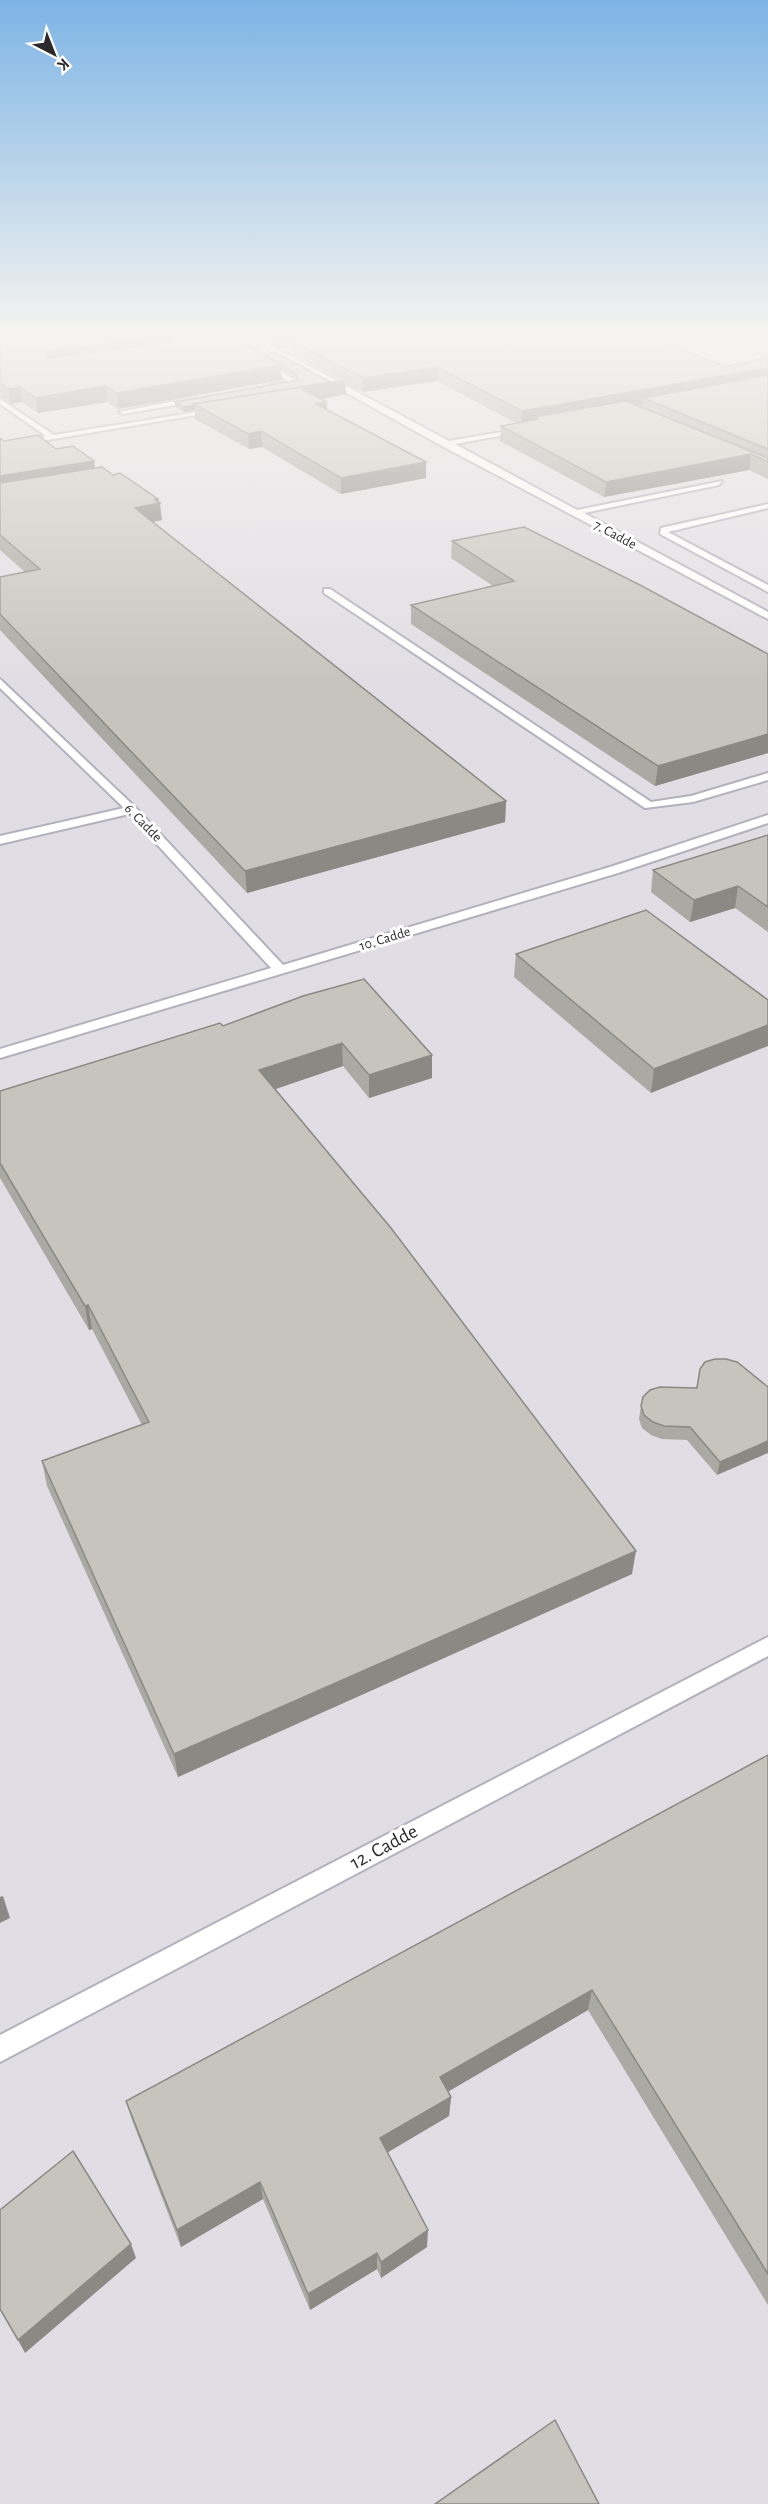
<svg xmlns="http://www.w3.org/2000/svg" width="768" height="2504" font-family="'Alegreya Sans',sans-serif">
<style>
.industrial{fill:#e0dee4}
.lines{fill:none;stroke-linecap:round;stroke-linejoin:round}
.lane-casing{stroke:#b1b2bc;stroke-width:4}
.lane{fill:#fff;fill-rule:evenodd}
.wall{fill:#aaa9a3}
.shaded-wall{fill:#8b8984}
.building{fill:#c6c4bd;stroke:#8b8984;stroke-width:1.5}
.labels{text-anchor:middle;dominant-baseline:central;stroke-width:6;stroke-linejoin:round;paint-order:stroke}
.far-street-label{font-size:14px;fill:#2a2a2a;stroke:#fff}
.near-street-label{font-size:20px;fill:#2a2a2a;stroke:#fff}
</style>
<rect width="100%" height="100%" fill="#ebe7de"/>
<rect class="industrial" x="0" y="333" width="768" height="2171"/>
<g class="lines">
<defs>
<g id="lane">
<path d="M239 333H247L449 441 524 428 521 432 455 444 577 510 722 481 719 485 584 513 768 612V619L442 446Z"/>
<path d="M261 360H265L297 382 272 386V384L288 381 261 362Z"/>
<path d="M196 397 199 401 123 414 119 412Z"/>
<path d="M0 399 54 435 216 409 220 411 0 448V444L46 436 0 404Z"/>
<path d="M768 504V508L668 532 768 585V592L660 534 661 528Z"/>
<path d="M324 589H330L651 802 691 796 768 773V780L693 802 645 808 324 593Z"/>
<path d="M0 679 136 808 283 965 610 867 768 815V823L618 873 0 1058V1049L271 968 129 814 0 844V836L124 808 0 688Z"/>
<path d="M768 1637V1656L0 2062V2035Z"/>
</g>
</defs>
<use href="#lane" class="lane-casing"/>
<use href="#lane" class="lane"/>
</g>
<g class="wall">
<path d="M0 333 173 341 266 356V354L331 382 341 380 292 354V346L279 348 263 339V333H643L725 367 768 358V479L749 470 604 497 500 441 501 426 516 423 437 381 363 392 345 383 346 394 321 399 327 410 426 478 341 494 262 447 249 449 195 419V410L184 412 175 407V402L297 380 281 369 282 380 118 409 107 402 38 413 22 402 11 404 0 397Z"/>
<path d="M0 438 4 441 56 449 94 461V468L113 475 158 499 162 520 153 522 506 801 505 822 247 893 0 630V577L25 572 0 550Z"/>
<path d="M452 541 768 654V753L655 786 411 624V605L493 586 451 558Z"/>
<path d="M768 835V932L735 908 690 922 651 892 653 870Z"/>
<path d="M516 954 768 1000 651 1093 514 977Z"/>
<path d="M223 1026 432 1055V1078L369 1098 343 1066 275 1089 632 1574 178 1777 47 1486 42 1461 142 1425 92 1329 89 1330 0 1178V1091Z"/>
<path d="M700 1369 768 1387 717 1475 687 1440 662 1439 651 1435 642 1428 639 1419 641 1406 696 1388Z"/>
<path d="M768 1755V2305L588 2010 448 2091 451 2097 449 2116 387 2152 427 2247 381 2278 377 2269 310 2310 263 2199 181 2247 132 2120 126 2101Z"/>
</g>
<g class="shaded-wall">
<path d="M173 333 174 348 49 371 47 356 48 352Z"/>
<path d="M288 333H392L291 341 292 346 279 348V334Z"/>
<path d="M281 365 282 380 118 409 117 393Z"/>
<path d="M437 367V381L363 392V378Z"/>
<path d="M768 368V382L643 398V404L538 423V419L534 417V423L521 426 522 411Z"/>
<path d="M345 380 346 394 301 404 197 405Z"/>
<path d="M106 386 107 402 38 413 36 398Z"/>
<path d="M20 387 22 402 11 404 9 389Z"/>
<path d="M327 402V417L316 404Z"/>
<path d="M195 405V410L184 412 183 407Z"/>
<path d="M261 431 262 447 249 449 248 434Z"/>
<path d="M751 454 749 470 604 497 606 482Z"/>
<path d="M94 461 96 477 0 493V476Z"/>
<path d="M426 462V478L341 494V478Z"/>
<path d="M158 499V504L160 503 162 520 137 525 135 508Z"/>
<path d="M768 734V753L655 786 658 766Z"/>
<path d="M506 801 505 822 247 893 245 871Z"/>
<path d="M738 886 735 908 690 922 694 900Z"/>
<path d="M768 1025V1046L651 1093 654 1069Z"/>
<path d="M342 1043 343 1066 261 1094 259 1070Z"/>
<path d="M432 1055V1078L369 1098V1075Z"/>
<path d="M88 1305 92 1329 89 1330 85 1306Z"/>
<path d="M768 1441V1453L717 1475 720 1462Z"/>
<path d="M636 1551 632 1574 178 1777 174 1754Z"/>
<path d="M3 1896 10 1918 0 1923V1897Z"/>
<path d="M592 1990 588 2010 439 2097 440 2077Z"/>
<path d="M451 2097 449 2116 380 2157V2138Z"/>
<path d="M260 2182 263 2199 181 2247 177 2230Z"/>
<path d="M428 2230 427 2247 381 2278V2262Z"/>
<path d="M131 2244 136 2258 25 2353 18 2340Z"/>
<path d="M377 2253V2269L310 2310 308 2294Z"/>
</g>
<g class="building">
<path d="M0 333H173L48 352 47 356 51 358 230 333 281 365 117 393 106 386 36 398 20 387 9 389 0 383Z"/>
<path d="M339 333H643L725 367 767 358H768V368L522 411 437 367 363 378 291 341Z"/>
<path d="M276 353 331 382 194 404 195 405 183 407 175 402 298 380 297 375 266 354Z"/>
<path d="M768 375V449L643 398Z"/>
<path d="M345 380 301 389 327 402 316 404 426 462 341 478 261 431 248 434 194 404Z"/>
<path d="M626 401 768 458V462L751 454 606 482 501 426 538 419 534 417Z"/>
<path d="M38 435 56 449 73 446 94 461 0 476V438L4 441Z"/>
<path d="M102 467 113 475 120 473 158 499 155 500 160 503 135 508 506 801 245 871 0 614V577L40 569 0 535V483Z"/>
<path d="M524 527 640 585 768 654V734L658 766 411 605 514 581 452 541Z"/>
<path d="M768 835V907L738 886 694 900 653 870Z"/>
<path d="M646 910 768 1000V1025L654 1069 516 954Z"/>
<path d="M364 979 432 1055 369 1075 342 1043 259 1070 391 1228 636 1551 174 1754 42 1461 149 1422 88 1305 85 1306 0 1163V1091L220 1023 223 1026 303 996Z"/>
<path d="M715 1359H726L737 1362 768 1387V1441L720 1462 690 1427 664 1426 653 1422 644 1415 641 1406 643 1397 650 1390 660 1387 697 1388 700 1369 705 1362Z"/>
<path d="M768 1755V2274L592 1990 440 2077 451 2097 380 2138 428 2230 381 2262 377 2253 308 2294 260 2182 177 2230 126 2101Z"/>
<path d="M73 2151 131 2244 18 2340 0 2309V2210Z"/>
<path d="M555 2420 599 2504H435Z"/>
</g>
<linearGradient id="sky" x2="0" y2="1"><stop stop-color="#7db4e5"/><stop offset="0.49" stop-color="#f6f4f0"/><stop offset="1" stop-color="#f6f4f0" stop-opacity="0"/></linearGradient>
<rect width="768" height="684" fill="url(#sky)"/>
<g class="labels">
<g class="far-street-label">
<text transform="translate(615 535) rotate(28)">7. Cadde</text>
<text transform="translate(143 823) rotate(46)">6. Cadde</text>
<text transform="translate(385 939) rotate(-17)">10. Cadde</text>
</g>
<g class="near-street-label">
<text transform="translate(384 1847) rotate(-28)">12. Cadde</text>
</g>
</g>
<g transform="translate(54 54) rotate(138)" stroke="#ffffff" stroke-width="4.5" paint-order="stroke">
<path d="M0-4.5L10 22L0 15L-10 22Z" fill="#2a2a2a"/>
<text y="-9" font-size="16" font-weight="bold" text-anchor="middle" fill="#2a2a2a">K</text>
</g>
</svg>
